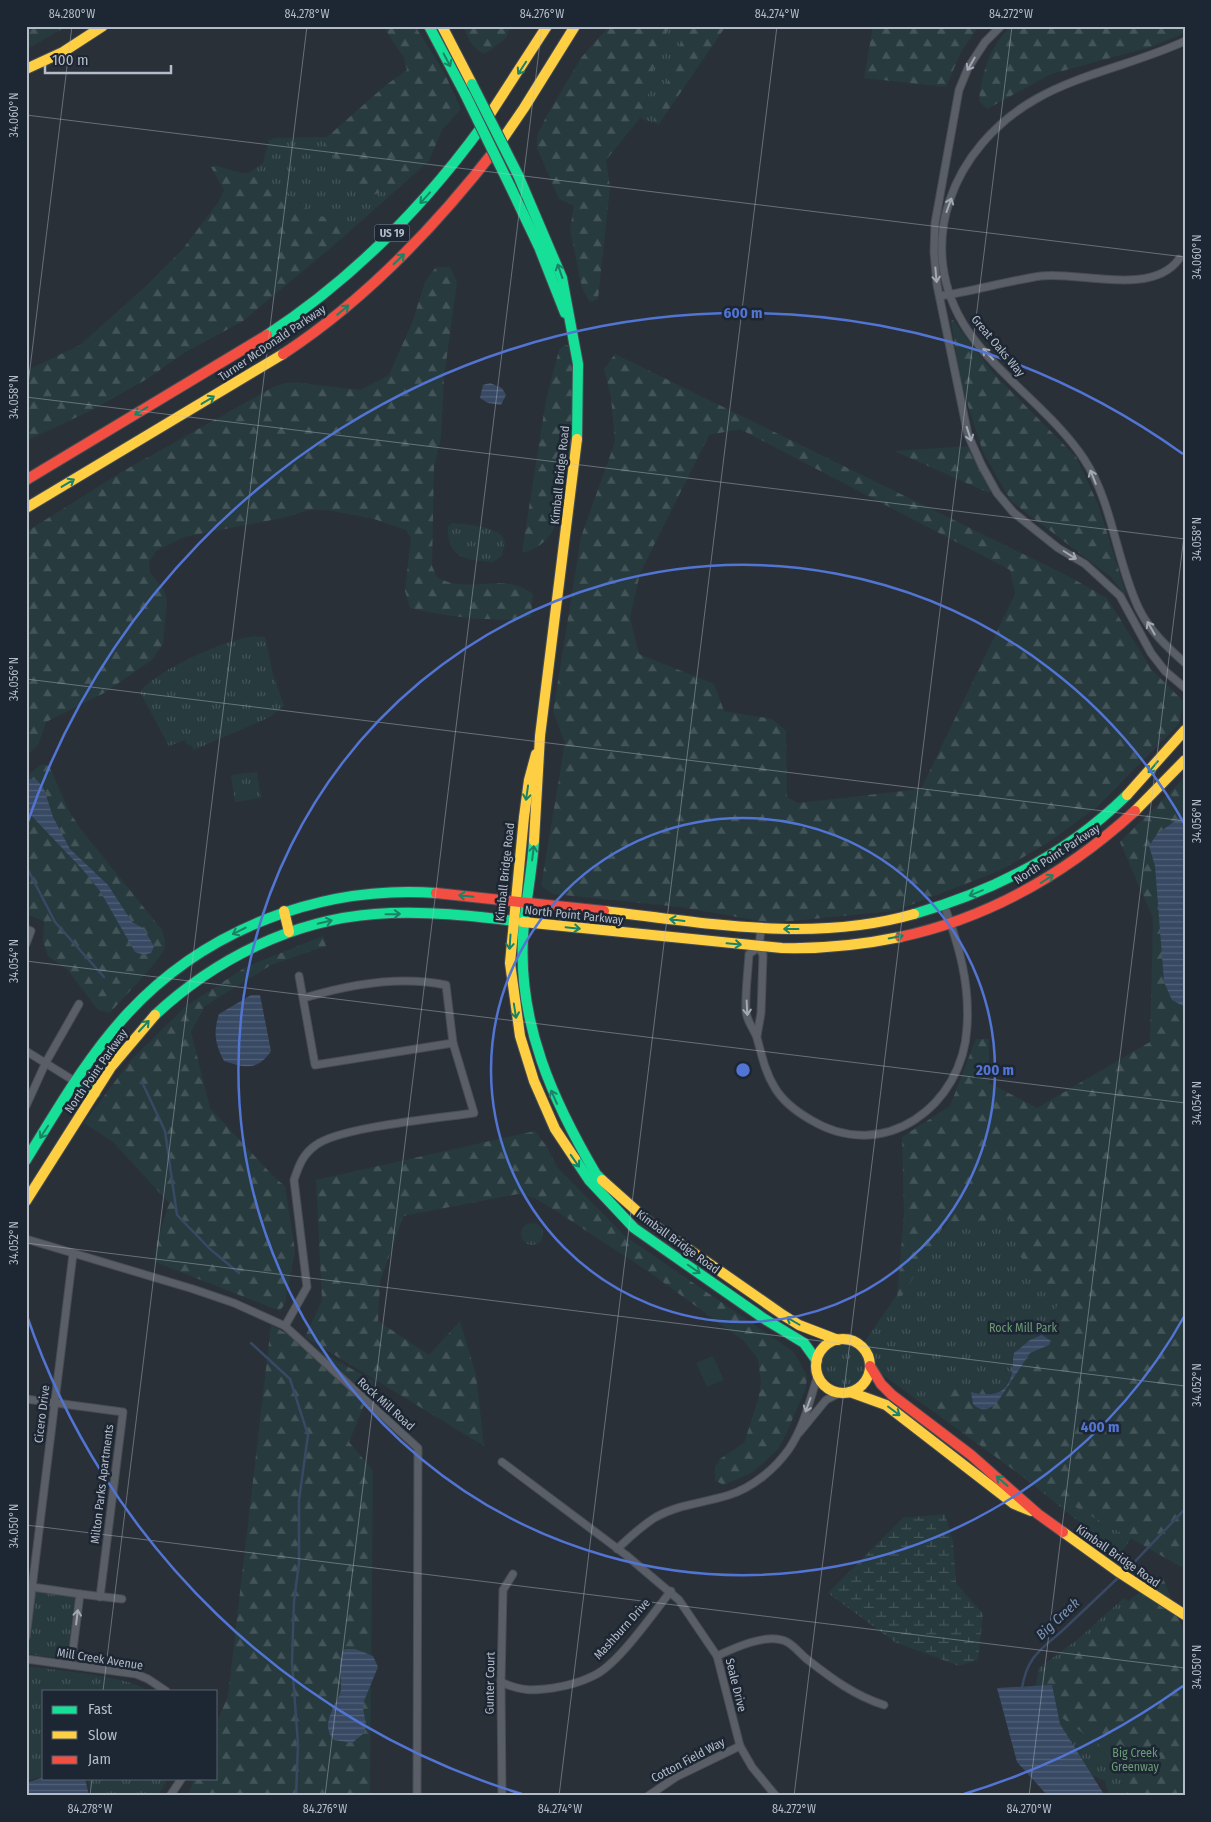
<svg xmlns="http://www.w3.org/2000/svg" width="1211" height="1822" font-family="'Fira Sans Condensed',sans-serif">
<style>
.grass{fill:url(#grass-tufts)}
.forest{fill:url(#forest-firs);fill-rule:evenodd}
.wetland{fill:url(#wetland-marsh)}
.pitch{fill:#273a3e}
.water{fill:url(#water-rules)}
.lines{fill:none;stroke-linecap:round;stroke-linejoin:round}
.stream{stroke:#384963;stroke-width:2.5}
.street-casing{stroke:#484c53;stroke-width:9}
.fast-casing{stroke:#484c53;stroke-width:12}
.slow-casing{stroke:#484c53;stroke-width:12}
.jam-casing{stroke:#484c53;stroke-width:12}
.street{stroke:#5a5e66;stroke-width:7}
.fast{stroke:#16e098;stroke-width:10}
.slow{stroke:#ffcf43;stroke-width:10}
.jam{stroke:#f24e42;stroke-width:10}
.fast-bridge-casing{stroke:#484c53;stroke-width:12;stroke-linecap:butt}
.fast-bridge{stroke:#16e098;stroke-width:10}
.oneway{stroke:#1a8366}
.oneway2{stroke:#a2a9b5}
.ticks{fill:none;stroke:#b4bcc9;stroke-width:1;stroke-opacity:0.45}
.ring{fill:none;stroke:#5274d3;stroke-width:2.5}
.labels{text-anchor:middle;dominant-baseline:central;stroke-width:5;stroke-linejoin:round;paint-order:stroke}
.shield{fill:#1d2633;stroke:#878f9c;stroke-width:1}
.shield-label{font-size:11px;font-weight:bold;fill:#b4bcc9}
.street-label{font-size:12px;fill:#b4bcc9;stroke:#1d2633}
.park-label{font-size:12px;fill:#6b9a76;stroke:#1d2633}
.water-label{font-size:14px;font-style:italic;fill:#7c92b1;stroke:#1d2633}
.centre{fill:#5274d3;stroke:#1d2633;stroke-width:2.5}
.ring-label{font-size:15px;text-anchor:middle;font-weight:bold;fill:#5274d3;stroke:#1d2633;stroke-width:5;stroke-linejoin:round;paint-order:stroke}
.neatline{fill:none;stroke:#b4bcc9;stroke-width:2}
.ticks-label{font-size:12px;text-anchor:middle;fill:#b4bcc9}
</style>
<defs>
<pattern id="grass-tufts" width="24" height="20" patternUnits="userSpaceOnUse" patternTransform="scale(1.25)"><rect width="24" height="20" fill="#273a3e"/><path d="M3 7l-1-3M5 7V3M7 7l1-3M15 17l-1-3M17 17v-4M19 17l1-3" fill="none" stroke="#445559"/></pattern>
<pattern id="forest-firs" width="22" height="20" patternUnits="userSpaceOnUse" patternTransform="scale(1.25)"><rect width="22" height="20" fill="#273a3e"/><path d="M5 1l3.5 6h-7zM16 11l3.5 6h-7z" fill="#445559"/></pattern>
<pattern id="wetland-marsh" width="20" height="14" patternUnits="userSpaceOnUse" patternTransform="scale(1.25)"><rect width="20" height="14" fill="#273a3e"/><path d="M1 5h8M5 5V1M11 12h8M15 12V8" fill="none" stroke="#445559"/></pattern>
<pattern id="water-rules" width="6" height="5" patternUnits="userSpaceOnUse" patternTransform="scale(1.25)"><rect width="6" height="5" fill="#384963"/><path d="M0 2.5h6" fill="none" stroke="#526178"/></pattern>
</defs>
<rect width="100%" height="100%" fill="#2a3038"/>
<g class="grass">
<path d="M670 26H686L654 123 640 118 649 91 656 57Z"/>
<path d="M327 137 393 188 429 161 332 247 340 237 339 219 319 216 287 195 241 173H249L263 163 269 140 275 138Z"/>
<path d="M452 523C464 524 500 526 504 540 505 545 503 551 502 556L493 562C467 560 447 559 448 527Z"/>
<path d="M254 636 265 637 273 674 284 706 270 717 194 750 191 745 188 746 185 740 169 746 141 694V690C163 667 223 641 254 636Z"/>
<path d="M257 772 261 798 235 802 231 775Z"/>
<path d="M1000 1139 1166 1485 1120 1555 1026 1479 865 1362C866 1370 867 1381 858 1386 853 1388 847 1387 842 1386 808 1380 819 1328 858 1351L965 1198Z"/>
<circle cx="532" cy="1234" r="11"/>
<path d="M35 1592 75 1597 67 1659 28 1654Z"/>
<path d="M1124 1598 1148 1614 1183 1796H1109L1105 1781 1061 1762 1032 1707 1039 1668 1077 1640Z"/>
<path d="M26 1666C52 1670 131 1676 147 1691H44V1776L26 1781Z"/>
<path d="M87 1778H168L158 1796H92Z"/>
</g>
<g class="forest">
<path d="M26 26H67L29 48 26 47Z"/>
<path d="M383 26H415L443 70 461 109 442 130 429 161 393 188 370 196 351 190 336 175 335 158 325 148 326 138 386 85 407 70 404 58Z"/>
<path d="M463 26H511L506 38 485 54C472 49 468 38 463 26Z"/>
<path d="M609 26H670L656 57 649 91 640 118 606 160 610 187 598 299 590 302 582 288 570 229 574 206 559 199 537 148V136L546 117 581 58Z"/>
<path d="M686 26H726L659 124 654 123Z"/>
<path d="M873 26H979L961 52 946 87 864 78Z"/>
<path d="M1012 26H1185V33L1151 47 1051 74 987 109 979 101C981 75 991 42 1012 26Z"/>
<path d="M217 166 262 179 319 216 339 219 344 226 340 237 332 247 243 321 184 353 147 379 92 410 26 441V371L80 345 146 286 182 250 217 204 224 190 211 167Z"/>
<path d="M436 267H450L457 282 444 377 441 437 434 468 432 566 437 577C441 579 447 582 452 583 480 589 507 574 533 594L531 617C499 624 443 616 410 608L405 591 411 538 406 530 374 519 327 510H308L287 517 184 537 156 551 149 562 150 573 164 590 167 601 163 644 152 660 104 693 46 722 38 745 26 756V532L125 470 275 386 292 382 360 390 389 375 412 323 425 282Z"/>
<path d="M953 320 993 373 1076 457 1098 504 1127 597 1111 577 1011 501 983 452 962 387 951 321Z"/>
<path d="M565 344 570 347C578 401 580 462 558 513 556 518 556 523 554 528 550 539 533 553 522 552L546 400 559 350Z"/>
<path d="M615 354 1066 575 1107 598 1151 669 1184 702 1179 724 1097 807 1046 844 999 871 895 911 771 923 680 907 553 894 541 886 565 743 553 712 581 537 615 442 611 397 604 369ZM740 429 1010 570 1015 594 921 789 798 803 787 797 786 731 772 719 724 711 714 684 639 654 630 618 640 573 709 435Z"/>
<path d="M969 446 991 490 989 493 894 451Z"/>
<path d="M42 764 49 766 70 813 83 832 162 930C163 934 166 941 165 946 163 959 121 999 110 1013L98 1010 67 969 48 956 43 941 44 921 26 914V776Z"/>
<path d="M1185 777V1569L1026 1479 929 1407 949 1384 999 1386 1060 1302 1020 1256 1010 1219 946 1222 903 1295 897 1298 904 1215 902 1137 950 1106 976 1039H989V1083L1037 1108 1150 1042 1153 918 1120 842Z"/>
<path d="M323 936 326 946 271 965 205 1006 191 1032 210 1108 275 1178 285 1186 295 1251 285 1303 280 1311 155 1262 157 1242 169 1203 114 1143 84 1123 131 1060 186 1006 246 967Z"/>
<path d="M535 1131 547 1147 557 1167 625 1236 794 1352 807 1376 806 1388 785 1436 778 1449 762 1464 751 1473 723 1485 715 1480V1467L720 1459 744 1443 747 1434 758 1400 761 1382 758 1359 744 1341 649 1272 553 1209 534 1198 518 1194 403 1216 380 1282 378 1321 429 1355 460 1321 476 1375 484 1446 305 1337 322 1300 316 1180Z"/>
<path d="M271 1325 374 1381 349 1442 373 1471 370 1796H190L189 1793 194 1778H216V1724L228 1696Z"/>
<path d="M1163 1578 1185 1634V1796H1130L1106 1750 1027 1692 1133 1597Z"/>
</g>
<path class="wetland" d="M945 1514 953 1541 956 1583 983 1614 978 1660 959 1666 895 1642 828 1593 903 1518Z"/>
<path class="pitch" d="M713 1356 724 1380 707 1387 696 1363Z"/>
<g class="water">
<path d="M490 383 502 388 506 395 501 405 488 403 480 398 483 385Z"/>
<path d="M28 779 37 780 44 789 53 817 70 849 108 885 132 922 143 928 154 946 151 953 144 955 135 952 100 891 83 870 26 810V781Z"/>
<path d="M1179 818 1185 819V1007L1172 1000 1164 982 1155 866 1149 846 1157 834Z"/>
<path d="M251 995H260L271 1051C258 1071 244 1068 224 1061 215 1044 213 1032 219 1014Z"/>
<path d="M1042 1335 1051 1341 1049 1345 1030 1353 996 1404C988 1410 981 1412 973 1404L971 1392C987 1396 1005 1397 1011 1377 1014 1369 1012 1360 1014 1353L1030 1340Z"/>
<path d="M346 1649H355L373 1656 378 1667 364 1701 363 1708 366 1724 364 1733 352 1743 334 1740C318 1722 339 1705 341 1689 342 1674 337 1667 343 1650Z"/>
<path d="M1052 1685 1060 1724 1105 1796H1048L1017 1762 997 1688Z"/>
<path d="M44 1777 85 1778 89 1796H26V1783Z"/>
</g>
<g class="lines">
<g class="stream">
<path d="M26 866 55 922 104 977"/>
<path d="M142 1082 165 1131 177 1215 210 1249 239 1273"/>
<path d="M251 1343 290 1379 308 1435 299 1500V1563L294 1601 292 1662 298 1744 296 1796"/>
<path d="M1124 1573 1185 1509"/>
<path d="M1022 1688C1027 1656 1042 1649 1063 1630 1082 1612 1101 1594 1120 1576"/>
</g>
<defs>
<g id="street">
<path d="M1001 26 985 42 968 68 959 90 935 223 934 252 937 285 968 435 982 466 997 493 1013 512 1058 548 1085 564 1120 596 1151 653 1165 671 1185 688"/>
<path d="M1185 41C1138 63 1079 74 1036 99 953 146 911 246 968 331 1000 378 1054 413 1084 459 1113 503 1116 561 1139 609 1150 631 1167 647 1185 663"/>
<path d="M940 296C974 291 1007 281 1041 276 1078 271 1152 297 1179 259"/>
<path d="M26 929 31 931 26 944"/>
<path d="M759 947 749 954C748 972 745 992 746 1011 746 1020 754 1029 757 1038 762 1056 765 1072 775 1088 784 1103 797 1112 811 1120 884 1164 963 1106 967 1027 970 984 959 945 944 905"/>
<path d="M299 976 315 1065 453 1043"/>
<path d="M757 1036 761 1013 763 955 759 947 761 928"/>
<path d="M26 1051 76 1082"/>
<path d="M26 1106 46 1062 79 1004"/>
<path d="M26 1239 193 1289 234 1303 285 1326 418 1448 417 1796"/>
<path d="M285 1326 307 1287 294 1180C299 1165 303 1154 316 1145 340 1127 440 1118 474 1113L453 1043 446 985C399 975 350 984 304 998"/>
<path d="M26 1399 123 1412 100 1597"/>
<path d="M799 1433 826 1400 841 1392"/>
<path d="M502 1462 626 1555 679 1600 717 1656 740 1746 752 1767 776 1796"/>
<path d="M617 1549C629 1538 641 1526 656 1517 679 1504 704 1503 729 1495 752 1488 775 1469 789 1449 804 1427 810 1399 818 1375"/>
<path d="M32 1587 80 1594 71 1665"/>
<path d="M80 1594 122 1599"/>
<path d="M26 1637 73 1254"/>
<path d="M717 1656C734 1648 768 1632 787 1642 795 1646 801 1655 808 1660 831 1678 855 1696 884 1705"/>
<path d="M26 1659 136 1674 148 1679 166 1691"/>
<path d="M501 1682C520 1691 532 1691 553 1688 566 1686 581 1682 593 1676 618 1665 653 1613 671 1591"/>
<path d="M170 1796 182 1778"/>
<path d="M502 1796 501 1682 503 1590 513 1574"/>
<path d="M648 1796 676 1777 740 1746"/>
</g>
<g id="fast">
<path d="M429 26 465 94"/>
<path d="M518 175 562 278 578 364 577 439"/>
<path d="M510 186 539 247 565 313"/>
<path d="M267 335C351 280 424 206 483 125"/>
<path d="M534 841C532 873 525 904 523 936 518 1024 553 1101 596 1174L602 1180"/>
<path d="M914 914C994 891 1067 854 1127 795"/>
<path d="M155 1015C215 959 293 920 375 914 424 910 474 916 523 922"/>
<path d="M76 1082 95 1093"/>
<path d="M575 1159 589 1180 634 1228 763 1318 804 1343 817 1361"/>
<path d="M26 1160C57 1110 87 1057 128 1013 206 929 321 885 436 893"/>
</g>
<g id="slow">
<path d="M442 26 472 84"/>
<path d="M26 69 63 52 103 26"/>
<path d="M483 125 547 26"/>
<path d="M498 146 524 108 575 26"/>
<path d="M26 508 283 354"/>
<path d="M536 754 529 780 524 817 510 963 520 1036 534 1081 555 1129 575 1159"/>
<path d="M1127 795 1185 730"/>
<path d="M1135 811 1185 760"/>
<path d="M534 841 540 736 577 439"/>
<path d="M284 911 289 932"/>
<path d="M604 911C706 923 813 943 914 914"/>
<path d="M523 922 782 948C822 949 861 945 900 937"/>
<path d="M602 1180 648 1221 783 1315 799 1325 838 1340"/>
<path d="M26 1201 111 1067 155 1015"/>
<circle cx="843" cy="1366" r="27"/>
<path d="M850 1392 886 1405 1014 1504 1031 1511"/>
<path d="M1063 1532 1117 1571 1185 1615"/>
</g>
<g id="jam">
<path d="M283 354C367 299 437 225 498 146"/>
<path d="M26 480 267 335"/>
<path d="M436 893 604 911"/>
<path d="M900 937C989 918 1068 872 1135 811"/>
<path d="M870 1366 881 1384 892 1395 971 1455 1038 1514 1063 1532"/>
</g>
</defs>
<use href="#street" class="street-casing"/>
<use href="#fast" class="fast-casing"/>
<use href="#slow" class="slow-casing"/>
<use href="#jam" class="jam-casing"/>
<use href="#street" class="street"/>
<use href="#fast" class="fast"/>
<use href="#slow" class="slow"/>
<use href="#jam" class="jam"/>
<defs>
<g id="fast-bridge">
<path d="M472 84 518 175"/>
<path d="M465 94 510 186"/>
</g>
</defs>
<use href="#fast-bridge" class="fast-bridge-casing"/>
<use href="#fast-bridge" class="fast-bridge"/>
</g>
<defs><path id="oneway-shaft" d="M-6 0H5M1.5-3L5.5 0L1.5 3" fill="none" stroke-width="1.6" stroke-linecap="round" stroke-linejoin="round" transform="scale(1.25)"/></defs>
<g class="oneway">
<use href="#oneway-shaft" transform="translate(447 60) rotate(62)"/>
<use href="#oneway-shaft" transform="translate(522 68) rotate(123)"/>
<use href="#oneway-shaft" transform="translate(425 198) rotate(132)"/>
<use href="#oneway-shaft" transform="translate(399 259) rotate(-44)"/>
<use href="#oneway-shaft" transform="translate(560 271) rotate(-109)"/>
<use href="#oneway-shaft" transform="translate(343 310) rotate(-40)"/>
<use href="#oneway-shaft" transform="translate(208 400) rotate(-31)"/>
<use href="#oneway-shaft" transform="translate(141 411) rotate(149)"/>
<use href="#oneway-shaft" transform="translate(68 483) rotate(-31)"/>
<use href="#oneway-shaft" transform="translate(1153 767) rotate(130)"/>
<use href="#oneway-shaft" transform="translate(527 793) rotate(98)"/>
<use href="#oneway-shaft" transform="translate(533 853) rotate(-83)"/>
<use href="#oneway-shaft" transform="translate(1047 879) rotate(-32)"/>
<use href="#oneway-shaft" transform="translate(976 893) rotate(158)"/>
<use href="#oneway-shaft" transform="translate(466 896) rotate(-174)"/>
<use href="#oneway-shaft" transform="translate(393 914) rotate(-1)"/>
<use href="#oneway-shaft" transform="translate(677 920) rotate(-173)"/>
<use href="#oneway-shaft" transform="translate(325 922) rotate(-13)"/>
<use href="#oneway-shaft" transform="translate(573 928) rotate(6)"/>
<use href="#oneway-shaft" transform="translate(791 929) rotate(-180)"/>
<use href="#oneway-shaft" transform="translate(239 931) rotate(153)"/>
<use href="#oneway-shaft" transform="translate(896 937) rotate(-11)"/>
<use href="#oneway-shaft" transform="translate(510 942) rotate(94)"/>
<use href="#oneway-shaft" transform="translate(734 944) rotate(5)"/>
<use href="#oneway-shaft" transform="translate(515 1011) rotate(81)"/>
<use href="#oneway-shaft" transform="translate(144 1026) rotate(-47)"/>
<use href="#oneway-shaft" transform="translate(554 1097) rotate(-114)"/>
<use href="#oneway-shaft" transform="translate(44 1132) rotate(123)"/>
<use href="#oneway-shaft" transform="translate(575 1161) rotate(55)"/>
<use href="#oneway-shaft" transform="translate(694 1269) rotate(35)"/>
<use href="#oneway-shaft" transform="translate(793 1321) rotate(-150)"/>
<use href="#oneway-shaft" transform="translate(894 1411) rotate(37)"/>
<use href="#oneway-shaft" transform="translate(1002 1481) rotate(-139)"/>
</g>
<g class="oneway2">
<use href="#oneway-shaft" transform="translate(971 64) rotate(120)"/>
<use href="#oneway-shaft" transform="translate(949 205) rotate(-70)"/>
<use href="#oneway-shaft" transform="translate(936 275) rotate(85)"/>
<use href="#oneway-shaft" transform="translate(988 354) rotate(-133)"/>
<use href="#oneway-shaft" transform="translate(969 434) rotate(72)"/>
<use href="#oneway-shaft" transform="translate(1093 477) rotate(-112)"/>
<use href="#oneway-shaft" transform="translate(1070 555) rotate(32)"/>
<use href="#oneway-shaft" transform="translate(1151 628) rotate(-120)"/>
<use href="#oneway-shaft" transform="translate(747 1008) rotate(87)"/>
<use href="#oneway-shaft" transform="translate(808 1405) rotate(110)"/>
<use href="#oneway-shaft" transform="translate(77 1617) rotate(-83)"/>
</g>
<path class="ticks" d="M26 115 1185 257M26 397 1185 539M26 401 72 26M26 679 1185 821M26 961 1185 1103M26 1243 1185 1386M26 1525 1185 1668M103 1691 307 26M90 1796 92 1778M325 1796 542 26M559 1796 777 26M794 1796 1012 26M1029 1796 1185 528"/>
<g class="ring">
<circle cx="743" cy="1070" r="252"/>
<path d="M1185 1315A505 505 0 1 1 1185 825"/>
<path d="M1183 1686A757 757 0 0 1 964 1794M522 1794A757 757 0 0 1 27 1316M27 824A757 757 0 0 1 1183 454"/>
</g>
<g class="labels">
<rect class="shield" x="374.5" y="224.5" width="35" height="17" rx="4"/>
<g class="shield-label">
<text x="392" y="233">US 19</text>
</g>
<g class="street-label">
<text transform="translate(272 343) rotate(-34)">Turner McDonald Parkway</text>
<text transform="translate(998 346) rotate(50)">Great Oaks Way</text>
<text transform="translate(560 475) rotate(-84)">Kimball Bridge Road</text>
<text transform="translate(1057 854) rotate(-33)">North Point Parkway</text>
<text transform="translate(505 872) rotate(-84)">Kimball Bridge Road</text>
<text transform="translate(574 915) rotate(6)">North Point Parkway</text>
<text transform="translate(96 1071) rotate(-55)">North Point Parkway</text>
<text transform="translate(678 1242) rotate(36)">Kimball Bridge Road</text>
<text transform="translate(386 1404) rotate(42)">Rock Mill Road</text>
<text transform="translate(42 1414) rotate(-83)">Cicero Drive</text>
<text transform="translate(102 1484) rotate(-83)">Milton Parks Apartments</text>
<text transform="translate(1118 1556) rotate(35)">Kimball Bridge Road</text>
<text transform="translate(622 1629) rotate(-48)">Mashburn Drive</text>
<text transform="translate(100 1659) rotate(9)">Mill Creek Avenue</text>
<text transform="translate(490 1683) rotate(-89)">Gunter Court</text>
<text transform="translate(736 1685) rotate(76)">Seale Drive</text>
<text transform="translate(688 1760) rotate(-28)">Cotton Field Way</text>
</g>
<g class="park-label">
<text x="1023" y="1328">Rock Mill Park</text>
<text x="1135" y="1753">Big Creek<tspan x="1135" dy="14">Greenway</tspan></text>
</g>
<g class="water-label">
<text transform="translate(1058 1619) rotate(-43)">Big Creek</text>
</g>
</g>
<circle cx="743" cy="1070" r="8" class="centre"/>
<g class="ring-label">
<text x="743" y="318">600 m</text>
<text x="995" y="1075">200 m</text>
<text x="1100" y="1432">400 m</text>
</g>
<rect width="1211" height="1822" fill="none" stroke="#1d2633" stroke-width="55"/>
<rect x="42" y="1690" width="175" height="90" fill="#1d2633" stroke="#59626f"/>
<rect x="52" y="1706" width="25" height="8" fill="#16e098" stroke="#59626f"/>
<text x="88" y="1714" font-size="15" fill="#b4bcc9">Fast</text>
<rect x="52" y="1731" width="25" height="8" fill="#ffcf43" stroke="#59626f"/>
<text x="88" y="1740" font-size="15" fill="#b4bcc9">Slow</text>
<rect x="52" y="1756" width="25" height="8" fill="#f24e42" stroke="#59626f"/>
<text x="88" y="1764" font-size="15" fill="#b4bcc9">Jam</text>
<path d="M45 65v8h126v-8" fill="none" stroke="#b4bcc9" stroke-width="2.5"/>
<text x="52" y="65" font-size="15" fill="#b4bcc9" stroke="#1d2633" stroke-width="4" paint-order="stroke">100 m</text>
<rect x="28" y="28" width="1156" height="1766" class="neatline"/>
<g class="ticks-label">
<text x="72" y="18">84.280°W</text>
<text x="307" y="18">84.278°W</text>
<text x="542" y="18">84.276°W</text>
<text x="777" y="18">84.274°W</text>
<text x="1011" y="18">84.272°W</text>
<text transform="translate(14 115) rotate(-90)" y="4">34.060°N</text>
<text transform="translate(1197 257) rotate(-90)" y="4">34.060°N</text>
<text transform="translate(14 397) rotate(-90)" y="4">34.058°N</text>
<text transform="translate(1197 539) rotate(-90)" y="4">34.058°N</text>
<text transform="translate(14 679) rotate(-90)" y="4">34.056°N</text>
<text transform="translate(1197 821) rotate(-90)" y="4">34.056°N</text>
<text transform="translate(14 961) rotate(-90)" y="4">34.054°N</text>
<text transform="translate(1197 1103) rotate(-90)" y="4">34.054°N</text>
<text transform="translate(14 1243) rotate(-90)" y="4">34.052°N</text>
<text transform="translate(1197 1385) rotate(-90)" y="4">34.052°N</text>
<text transform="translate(14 1526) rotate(-90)" y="4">34.050°N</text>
<text transform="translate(1197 1667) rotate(-90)" y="4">34.050°N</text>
<text x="90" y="1813">84.278°W</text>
<text x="325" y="1813">84.276°W</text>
<text x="560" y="1813">84.274°W</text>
<text x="794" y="1813">84.272°W</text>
<text x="1029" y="1813">84.270°W</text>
</g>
</svg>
